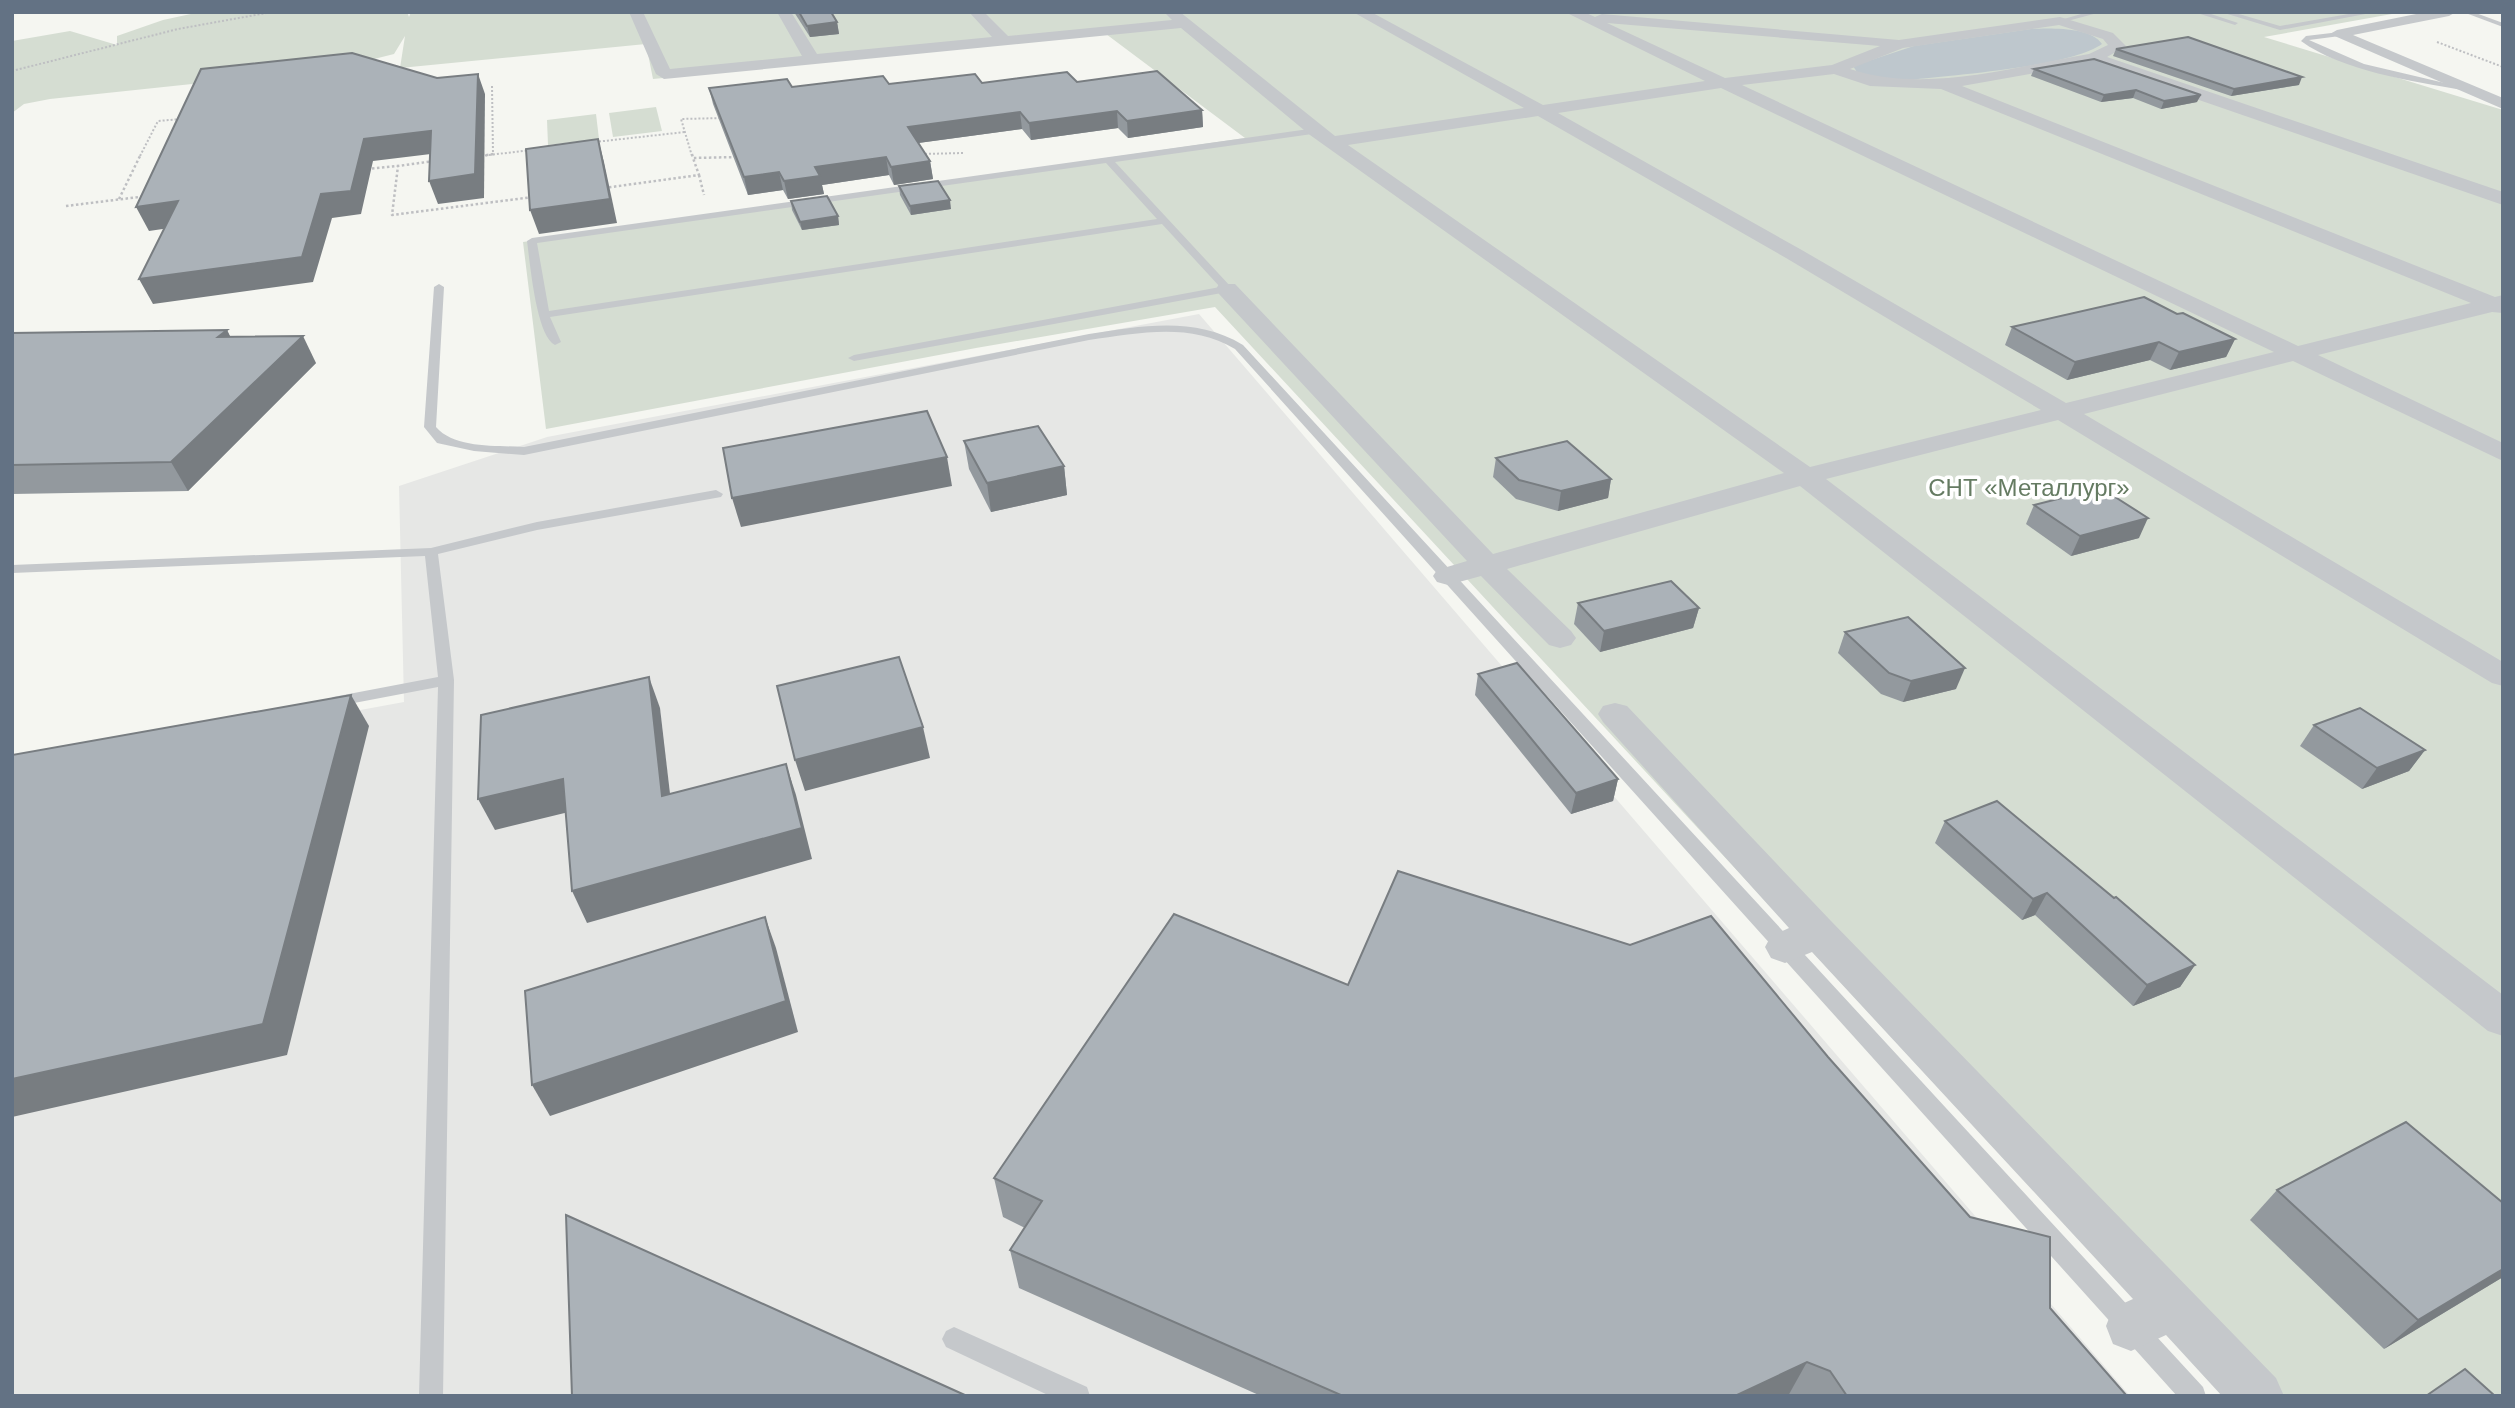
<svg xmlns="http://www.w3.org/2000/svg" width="2515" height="1408" font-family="Helvetica,sans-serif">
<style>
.built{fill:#e6e7e5}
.green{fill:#d5ddd2}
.water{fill:#bec7cd}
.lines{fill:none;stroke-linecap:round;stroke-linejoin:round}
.path-far1{stroke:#bebfc2;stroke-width:2;stroke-dasharray:2 2;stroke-linecap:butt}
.path{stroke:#bebfc2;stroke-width:2.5;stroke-dasharray:2.5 2.5;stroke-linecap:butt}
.service{fill:#c5c8cb;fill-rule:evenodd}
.minor{fill:#c5c8cb;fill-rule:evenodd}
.wall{fill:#93999e}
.shaded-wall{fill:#787d81}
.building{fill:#abb2b8;stroke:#787d81;stroke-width:2}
.labels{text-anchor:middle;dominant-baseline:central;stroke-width:7;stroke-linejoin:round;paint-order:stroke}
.park-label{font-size:24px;fill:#657b62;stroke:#fff}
</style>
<rect width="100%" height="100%" fill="#f5f6f1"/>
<path class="built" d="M1199 314 2130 1396H12V774L404 702 399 486 547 437Z"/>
<g class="green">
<path d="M200 12H407L409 17 411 12H2403L2264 37 2503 110V1396H2224L1215 307 976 348 546 429 523 242 1245 138 1106 34 653 79 646 44 400 68 405 36 394 54 334 69 50 99 24 104 12 113V41L70 31 117 45V36L163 20Z"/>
<path d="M656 107 662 131 613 137 609 113Z"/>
<path d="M596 114 599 139 548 145 547 120Z"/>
</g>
<path class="water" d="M2031 29C2050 28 2091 27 2102 44 2070 67 1953 75 1909 80L1891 81 1857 72 1853 66 1914 46Z"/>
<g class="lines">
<g class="path-far1">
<path d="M2437 42 2503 67"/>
<path d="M12 71 178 29 272 12"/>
<path d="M492 86 493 154"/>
<path d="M595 142 685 132"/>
<path d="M921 154 964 153"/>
<path d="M140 156 158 121 181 119"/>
<path d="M481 156 531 150"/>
<path d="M692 156 681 119 724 118"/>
</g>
<g class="path">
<path d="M692 154 693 158 737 157"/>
<path d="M481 156 494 154"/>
<path d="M434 161 398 166 392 215 533 197"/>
<path d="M367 169 398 166"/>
<path d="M699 175 704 195"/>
<path d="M604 188 699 175 693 158"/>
<path d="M119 199 141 154"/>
<path d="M66 206 147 196"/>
</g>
<g class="service">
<path d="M2088 12H2101L2060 23 2057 21Z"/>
<path d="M2194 12H2205L2238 23 2235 25Z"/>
<path d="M2221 12H2232L2280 26 2360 12H2376L2280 30Z"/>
<path d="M2463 12H2473L2503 23V27Z"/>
<path d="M2340 32V36L2309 40 2364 64 2466 88 2462 90C2412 81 2342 71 2301 41L2306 36Z"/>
<path d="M1316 128 1319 129V133L1115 162 1231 287V291L1227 292 854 361 848 358 854 355 1220 287 1162 224 550 317 561 342 555 345C536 336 530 262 527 241L532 238ZM1106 163 1157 219 549 311 537 243Z"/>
<path d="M439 284 444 287 436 427C455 449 496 445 524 447L1089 334C1142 326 1195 316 1243 345L2203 1387 2206 1396H2177L1235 349C1190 322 1139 333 1089 340L524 455 474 451 437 443 424 427 434 287Z"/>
<path d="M716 490 723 494 721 497 537 530 438 554 454 680 443 1396H419L438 687 333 707 325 702 333 697 438 677 425 556 12 573V565L431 548 537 522Z"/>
<path d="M954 1327 1087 1387 1090 1396H1050L946 1347 942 1339 946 1331Z"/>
</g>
<g class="minor">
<path d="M629 12H643L670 69 802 56 777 12H791L817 54 992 37 969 12H984L1008 36 1172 20 1164 12H1180L1335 136 1524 108 1353 12H1371L1543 105 1705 81 1565 12H1584L1595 17 1602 14 1899 40 2060 17 2113 33 2126 46 2107 57 2503 192V205L2092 63 1962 86 2495 297 2503 295V313L2492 312 2318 355 2503 443V461L2293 361 2084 414 2503 662V686L2492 683 2058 420 1826 479 2503 995V1036L2488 1031 1800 486 1507 569 1571 631 1576 638 1571 645 1560 648 1549 645 1481 576 1448 585 1437 582 1433 576 1437 570 1467 561 1219 294 1216 289 1219 284H1235L1493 554 1784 473 1310 135 1181 28 664 79 656 74ZM1607 23 1880 46 1832 65 1725 78ZM2059 25 2103 39 2108 45 2089 54C2013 67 1926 94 1850 69L1903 48ZM1834 74 1870 86 1941 89 2471 303 2298 346 1742 85ZM1721 88 2274 352 2066 403 1800 249 1558 113ZM1538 116 1786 258 2041 410 1810 467 1348 145Z"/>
<path d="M2426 12H2456L2449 16 2353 35 2503 98V109L2330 34 2337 30Z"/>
<path d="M1615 703 1627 706 1831 921 2276 1378 2284 1396H2222L2166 1335 2131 1351 2113 1344 2106 1326 2113 1308 2133 1299 1812 952 1785 963 1771 958 1765 947 1771 936 1789 928 1603 722 1598 714 1603 706Z"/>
</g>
</g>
<g class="wall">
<path d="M794 12H831L837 22 839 34 810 37Z"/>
<path d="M2116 49 2299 85 2231 96 2113 56Z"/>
<path d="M2034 69 2197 102 2161 109 2133 98 2101 102 2031 76Z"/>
<path d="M1077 82 1202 110 1203 127 1128 138 1118 128 1031 140 1022 129 918 143 930 161 933 179 894 185 889 175 822 185 824 194 788 199 783 190 748 195 713 104 709 88Z"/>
<path d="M899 186 951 209 911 215 900 195Z"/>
<path d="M791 201 838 216 839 225 802 230 792 210Z"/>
<path d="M2177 314 2235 339 2226 357 2170 370 2150 360 2067 380 2005 345 2012 327Z"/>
<path d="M227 330 230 337 316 363 188 491 12 494V333Z"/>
<path d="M964 441 1064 466 1067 495 991 512 969 469Z"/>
<path d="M1496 458 1611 479 1608 498 1558 511 1516 499 1493 477Z"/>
<path d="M2034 505 2139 538 2071 556 2026 524Z"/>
<path d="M1578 603 1699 608 1693 628 1600 652 1574 624Z"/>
<path d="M1845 632 1956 689 1903 702 1881 694 1838 653Z"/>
<path d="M1478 674 1618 779 1613 801 1571 814 1475 695Z"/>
<path d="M2314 725 2425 750 2409 771 2362 789 2300 746Z"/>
<path d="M1945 821 2195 965 2180 987 2133 1006 2035 915 2022 920 1935 843Z"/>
<path d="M1348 985 1828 1057 2127 1396H1261L1019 1288 1010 1250 1025 1228 1003 1217 994 1178Z"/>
<path d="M2277 1190 2503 1277 2384 1349 2250 1220Z"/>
</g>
<g class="shaded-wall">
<path d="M837 22 839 34 810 37 807 26Z"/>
<path d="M478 74 485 94 484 198 438 204 429 181Z"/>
<path d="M2302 77 2299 85 2231 96 2234 89Z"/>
<path d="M2136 90 2133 98 2101 102 2104 95Z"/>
<path d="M2201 95 2197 102 2161 109 2164 101Z"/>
<path d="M1202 110 1203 127 1128 138 1127 121Z"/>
<path d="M1117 111 1118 128 1031 140 1029 123Z"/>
<path d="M1020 112 1022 129 911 144 908 127Z"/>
<path d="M431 131 439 153 373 161 361 214 332 218 313 282 153 304 139 279 321 194 364 139Z"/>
<path d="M598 139 604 162 617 223 539 234 530 210Z"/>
<path d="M886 157 889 175 822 185 824 194 788 199 784 181 815 167Z"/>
<path d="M930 161 933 179 894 185 891 167Z"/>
<path d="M779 172 783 190 748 195 744 177Z"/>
<path d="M950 200 951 209 911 215 910 206Z"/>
<path d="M178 201 190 225 149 231 136 207Z"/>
<path d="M838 216 839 225 802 230 800 222Z"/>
<path d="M227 330 240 356 218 337Z"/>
<path d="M303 336 316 363 188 491 171 462Z"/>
<path d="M2235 339 2226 357 2170 370 2179 352Z"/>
<path d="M2159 342 2150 360 2067 380 2075 362Z"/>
<path d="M947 457 952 486 741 527 732 498Z"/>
<path d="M1064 466 1067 495 991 512 987 483Z"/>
<path d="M1611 479 1608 498 1558 511 1561 491Z"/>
<path d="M2148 518 2139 538 2071 556 2080 536Z"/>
<path d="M1699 608 1693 628 1600 652 1604 631Z"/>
<path d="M1965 668 1956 689 1903 702 1911 681Z"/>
<path d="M649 677 660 708 674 828 662 796Z"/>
<path d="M351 695 369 726 287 1055 12 1117V1079Z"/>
<path d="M923 727 930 758 805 791 795 760Z"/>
<path d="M2425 750 2409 771 2362 789 2377 768Z"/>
<path d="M786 764 796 795 812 859 587 923 572 891Z"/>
<path d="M563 779 577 810 495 830 478 799Z"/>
<path d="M1618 779 1613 801 1571 814 1576 793Z"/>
<path d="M2047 893 2035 915 2022 920 2033 899Z"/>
<path d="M765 917 776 948 798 1032 550 1116 532 1085Z"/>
<path d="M2195 965 2180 987 2133 1006 2147 985Z"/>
<path d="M2503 1269V1277L2384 1349 2418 1320Z"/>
<path d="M1807 1362 1788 1396H1735Z"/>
</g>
<g class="building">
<path d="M799 12H831L837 22 807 26Z"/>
<path d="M2188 37 2302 77 2234 89 2116 49Z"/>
<path d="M352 53 437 78 478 74 475 174 429 181 431 131 364 139 351 191 321 194 302 257 139 279 178 201 136 207 201 69Z"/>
<path d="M2094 59 2201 95 2164 101 2136 90 2104 95 2034 69Z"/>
<path d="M1157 71 1202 110 1127 121 1117 111 1029 123 1020 112 908 127 930 161 891 167 886 157 815 167 820 176 784 181 779 172 744 177 709 88 787 79 792 87 883 76 889 84 975 74 982 83 1067 72 1077 82Z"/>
<path d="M598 139 610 199 530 210 526 149Z"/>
<path d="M938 181 950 200 910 206 899 186Z"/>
<path d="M827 196 838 216 800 222 791 201Z"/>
<path d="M2144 297 2177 314 2183 313 2235 339 2179 352 2159 342 2075 362 2012 327Z"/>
<path d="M227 330 218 337 303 336 171 462 12 465V333Z"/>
<path d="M927 411 947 457 732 498 723 448Z"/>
<path d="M1038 426 1064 466 987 483 964 441Z"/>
<path d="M1567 441 1611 479 1561 491 1519 480 1496 458Z"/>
<path d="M2101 488 2148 518 2080 536 2034 505Z"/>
<path d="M1671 581 1699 608 1604 631 1578 603Z"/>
<path d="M1908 617 1965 668 1911 681 1889 673 1845 632Z"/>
<path d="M899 657 923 727 795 760 777 686Z"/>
<path d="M1517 663 1618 779 1576 793 1478 674Z"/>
<path d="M649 677 662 796 786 764 802 828 572 891 563 779 478 799 481 715Z"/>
<path d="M351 695 263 1024 12 1079V755Z"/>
<path d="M2360 708 2425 750 2377 768 2314 725Z"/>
<path d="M1997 801 2114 898 2116 897 2195 965 2147 985 2047 893 2033 899 1945 821Z"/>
<path d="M1398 871 1630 945 1711 916 1828 1057 1970 1217 2050 1237V1308L2127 1396H1847L1830 1371 1807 1362 1735 1396H1343L1010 1250 1042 1201 994 1178 1174 914 1348 985Z"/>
<path d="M765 917 786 1001 532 1085 525 991Z"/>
<path d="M2406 1122 2503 1203V1269L2418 1320 2277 1190Z"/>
<path d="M566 1215 967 1396H572Z"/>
<path d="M2465 1369 2495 1396H2426Z"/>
</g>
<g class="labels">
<g class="park-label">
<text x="2029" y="487">СНТ «Металлург»</text>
</g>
</g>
<rect width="2515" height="1408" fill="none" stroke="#637284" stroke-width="28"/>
</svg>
